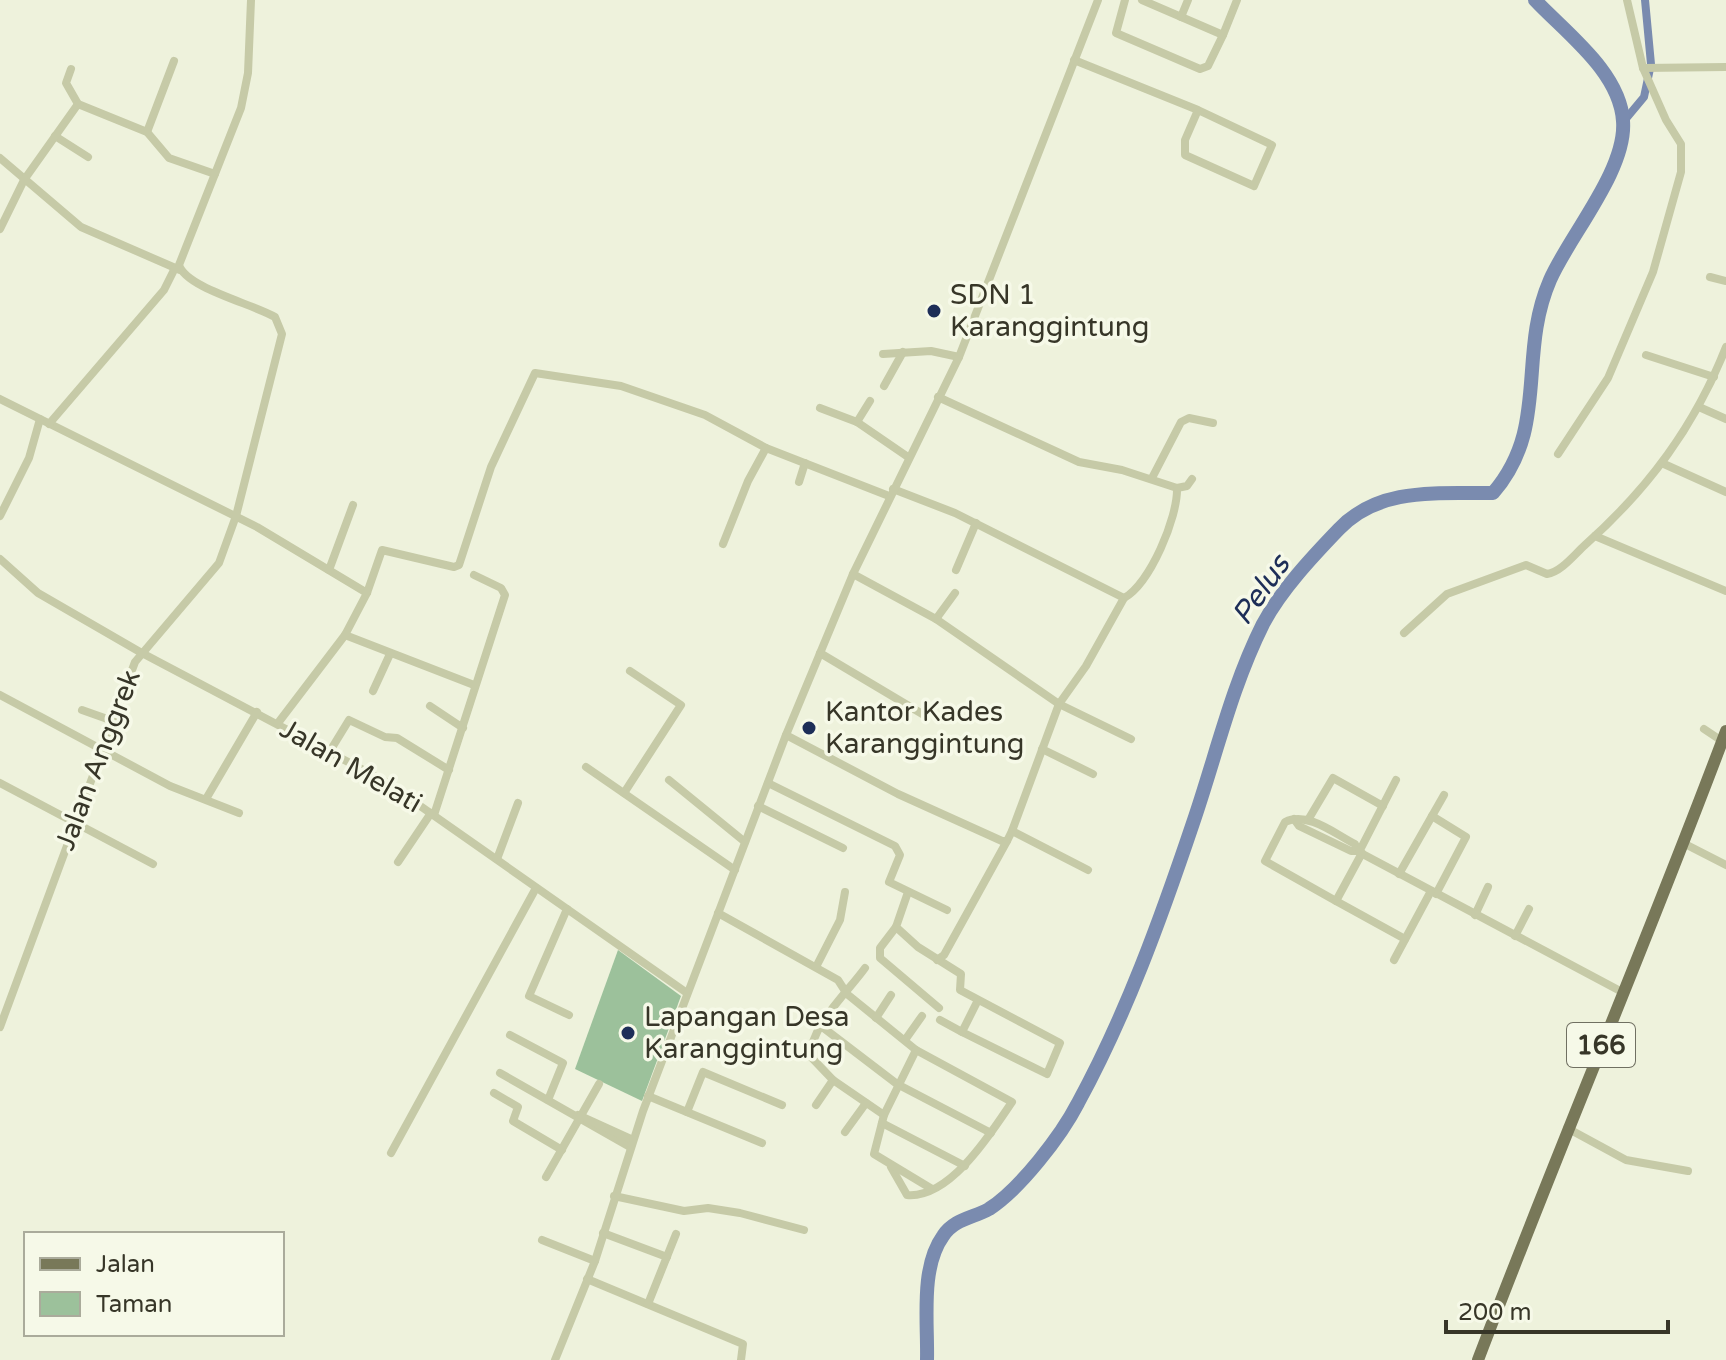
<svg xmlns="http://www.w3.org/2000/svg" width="1726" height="1360" font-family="'Varela Round',sans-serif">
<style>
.green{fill:#9cc19b}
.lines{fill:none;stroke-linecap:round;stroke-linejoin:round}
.canal{stroke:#7a8baf;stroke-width:8}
.river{stroke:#7a8baf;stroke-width:14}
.minor{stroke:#c6caa7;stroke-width:8}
.primary{stroke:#787859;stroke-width:12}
.poi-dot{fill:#1d2e58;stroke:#f6f9e8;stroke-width:3}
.labels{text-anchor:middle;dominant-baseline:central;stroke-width:7;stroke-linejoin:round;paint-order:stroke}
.shield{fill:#f6f9e8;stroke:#707062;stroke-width:2}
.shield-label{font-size:26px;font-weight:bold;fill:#373628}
.poi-label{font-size:28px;fill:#373628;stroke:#f6f9e8;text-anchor:start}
.street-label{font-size:28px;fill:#373628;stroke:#f6f9e8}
.water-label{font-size:30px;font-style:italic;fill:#1d2e58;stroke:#f6f9e8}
</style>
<rect width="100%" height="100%" fill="#eef2dc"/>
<path class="green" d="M618 950 681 996 642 1101 575 1069Z"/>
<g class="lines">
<path class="canal" d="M1624 121 1644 97 1651 64 1645 0"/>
<path class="river" d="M927 1360C928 1322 920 1268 943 1236 954 1219 973 1218 989 1209 1020 1189 1061 1136 1078 1103 1126 1015 1161 918 1193 823 1216 756 1231 688 1263 624 1281 590 1313 556 1339 529 1380 486 1440 494 1493 493 1550 427 1517 356 1550 280 1569 236 1627 170 1623 121 1620 72 1566 33 1535 0"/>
<g class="minor">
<path d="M1125 0 1116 33 1200 69 1208 66 1223 35"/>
<path d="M1142 0 1223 35 1237 0"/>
<path d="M1181 17 1188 0"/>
<path d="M1074 60 1198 110 1185 140V155L1254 186 1272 145 1198 110"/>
<path d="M1643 68 1726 67"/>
<path d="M71 69 66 83 78 104"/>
<path d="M147 132 174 61"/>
<path d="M55 136 88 157"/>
<path d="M0 158 81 227 180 270"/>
<path d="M0 229 24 180 78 104 147 132 169 158 215 174"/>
<path d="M1710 277 1726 281"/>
<path d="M883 354 931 351 959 357"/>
<path d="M1646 355 1714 377"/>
<path d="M884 386 903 352"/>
<path d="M938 397 1079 462 1122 470 1177 488 1187 486 1192 479"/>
<path d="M0 399 257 527 367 593"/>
<path d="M1699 407 1726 419"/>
<path d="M820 408 857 422 908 457"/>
<path d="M857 422 870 401"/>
<path d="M49 424 164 290 175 268"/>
<path d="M1558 454 1608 378 1653 272 1681 172V144L1666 120 1643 68 1627 0"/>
<path d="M1664 464 1726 492"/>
<path d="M1152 478 1181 422 1189 418 1213 423"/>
<path d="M799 482 805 463"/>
<path d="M893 489 955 513 1124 598 1086 666 1059 704 1131 739"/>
<path d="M0 516 29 458 40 419"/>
<path d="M1595 536 1726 591"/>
<path d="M723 544 748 481 766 448"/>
<path d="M0 559 38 593 140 652 386 782 687 993"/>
<path d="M329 570 353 505"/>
<path d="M956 570 976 523"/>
<path d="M1124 598C1150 584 1178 517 1177 488"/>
<path d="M936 619 955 593"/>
<path d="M1404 633 1447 594 1526 565 1547 574C1561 572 1574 555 1585 545 1648 489 1695 426 1726 347"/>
<path d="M345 635 474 685"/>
<path d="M820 653 924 715"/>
<path d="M373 691 390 654"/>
<path d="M0 695 170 786 239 813"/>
<path d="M430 706 463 728"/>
<path d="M82 710 113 721"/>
<path d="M278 723 345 635 367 593 382 550 454 567 459 565 491 467 535 373 621 386 705 415 766 448 889 496"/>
<path d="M1704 729 1722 741"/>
<path d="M786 735 898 794 1002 841H1007L1012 831 1059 704 936 619 853 574"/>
<path d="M1042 749 1093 774"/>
<path d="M330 751 349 720 385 737 397 738 449 770"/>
<path d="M586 767 735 870"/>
<path d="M669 780 745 842"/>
<path d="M0 783 153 864"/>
<path d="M768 783 895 846 900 855 889 882 947 910"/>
<path d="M624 793 681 705 630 671"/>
<path d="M206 799 257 712"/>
<path d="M758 806 843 848"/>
<path d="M434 815 505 595 501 588 474 575"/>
<path d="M1432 816 1444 795"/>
<path d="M1294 819 1299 826 1351 851H1357L1624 993"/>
<path d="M1308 820 1333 778 1383 806"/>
<path d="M1012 831 1088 870"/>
<path d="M1685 844 1726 865"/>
<path d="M1357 851 1355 844C1335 834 1308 811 1285 822L1265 861 1336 901 1362 853"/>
<path d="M1359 852 1396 780"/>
<path d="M497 859 518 803"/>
<path d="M398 862 431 813"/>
<path d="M1399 874 1432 816 1466 837 1436 894"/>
<path d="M908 892 896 927 918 947 961 974 960 990 1060 1043 1047 1074 962 1032 978 1000"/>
<path d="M1336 901 1405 939"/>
<path d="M567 909 529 996 569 1015"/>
<path d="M718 913 838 980 847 994 916 1050 1012 1102C991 1133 950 1199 907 1195L891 1167"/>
<path d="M1475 915 1488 887"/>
<path d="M896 927 880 948V958L939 1008"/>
<path d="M1515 936 1529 909"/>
<path d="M937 960 944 955 1007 841"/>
<path d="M1394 960 1431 891"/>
<path d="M816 967 840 920 845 892"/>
<path d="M865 968C848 992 809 1027 811 1057L833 1080 884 1115"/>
<path d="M876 1018 891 995"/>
<path d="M940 1020 962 1032"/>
<path d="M821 1026 897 1084 991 1133"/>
<path d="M0 1027 135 662 219 563 236 516 282 334 275 317C253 304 186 288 179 265L241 108 248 73 251 0"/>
<path d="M510 1035 563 1063 548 1100"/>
<path d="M905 1040 922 1016"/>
<path d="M916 1050 884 1115 874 1154 932 1189"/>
<path d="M500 1073 630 1147"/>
<path d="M494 1093 518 1107 513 1121 562 1150"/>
<path d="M648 1096 762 1143"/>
<path d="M816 1105 833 1080"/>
<path d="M687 1112 703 1072 782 1105"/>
<path d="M578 1115 633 1140"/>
<path d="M882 1123 965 1166"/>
<path d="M1567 1128 1626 1160 1688 1171"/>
<path d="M845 1132 866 1103"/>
<path d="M391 1153 536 888"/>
<path d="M546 1177 599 1084"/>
<path d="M614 1196 684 1211 708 1208 740 1213 804 1230"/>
<path d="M603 1233 667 1257"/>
<path d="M542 1240 595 1261"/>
<path d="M587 1279 743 1344 741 1360"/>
<path d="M648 1304 676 1234"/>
<path d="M555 1360 595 1261 643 1111 786 735 853 574 959 357 1098 0"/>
</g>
<path class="primary" d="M1478 1360C1558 1149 1647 942 1726 731"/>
</g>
<g class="poi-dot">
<circle cx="934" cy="311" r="8"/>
<circle cx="809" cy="728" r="8"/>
<circle cx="628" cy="1033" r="8"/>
</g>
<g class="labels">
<rect class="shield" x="1567" y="1023" width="68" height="44" rx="6"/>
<g class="shield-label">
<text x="1601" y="1045">166</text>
</g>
<g class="poi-label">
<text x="950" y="295">SDN 1<tspan x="950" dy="32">Karanggintung</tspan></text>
<text x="825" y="712">Kantor Kades<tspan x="825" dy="32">Karanggintung</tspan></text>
<text x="644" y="1017">Lapangan Desa<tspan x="644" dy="32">Karanggintung</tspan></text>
</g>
<g class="street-label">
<text transform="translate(98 760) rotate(-69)">Jalan Anggrek</text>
<text transform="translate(351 766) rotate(30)">Jalan Melati</text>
</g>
<g class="water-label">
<text transform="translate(1261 590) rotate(-55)">Pelus</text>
</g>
</g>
<rect x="24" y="1232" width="260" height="104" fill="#f6f9e8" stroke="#aaab9b" stroke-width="2"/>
<rect x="40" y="1258" width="40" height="12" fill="#787859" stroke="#aaab9b" stroke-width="2"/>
<text x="96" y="1272" font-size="24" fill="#373628">Jalan</text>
<rect x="40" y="1292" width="40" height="24" fill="#9cc19b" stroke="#aaab9b" stroke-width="2"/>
<text x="96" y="1312" font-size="24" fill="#373628">Taman</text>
<path d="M1446 1320v12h222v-12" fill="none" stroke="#373628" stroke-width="4"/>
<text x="1458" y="1320" font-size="24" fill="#373628" stroke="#f6f9e8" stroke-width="6" paint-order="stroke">200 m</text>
</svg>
